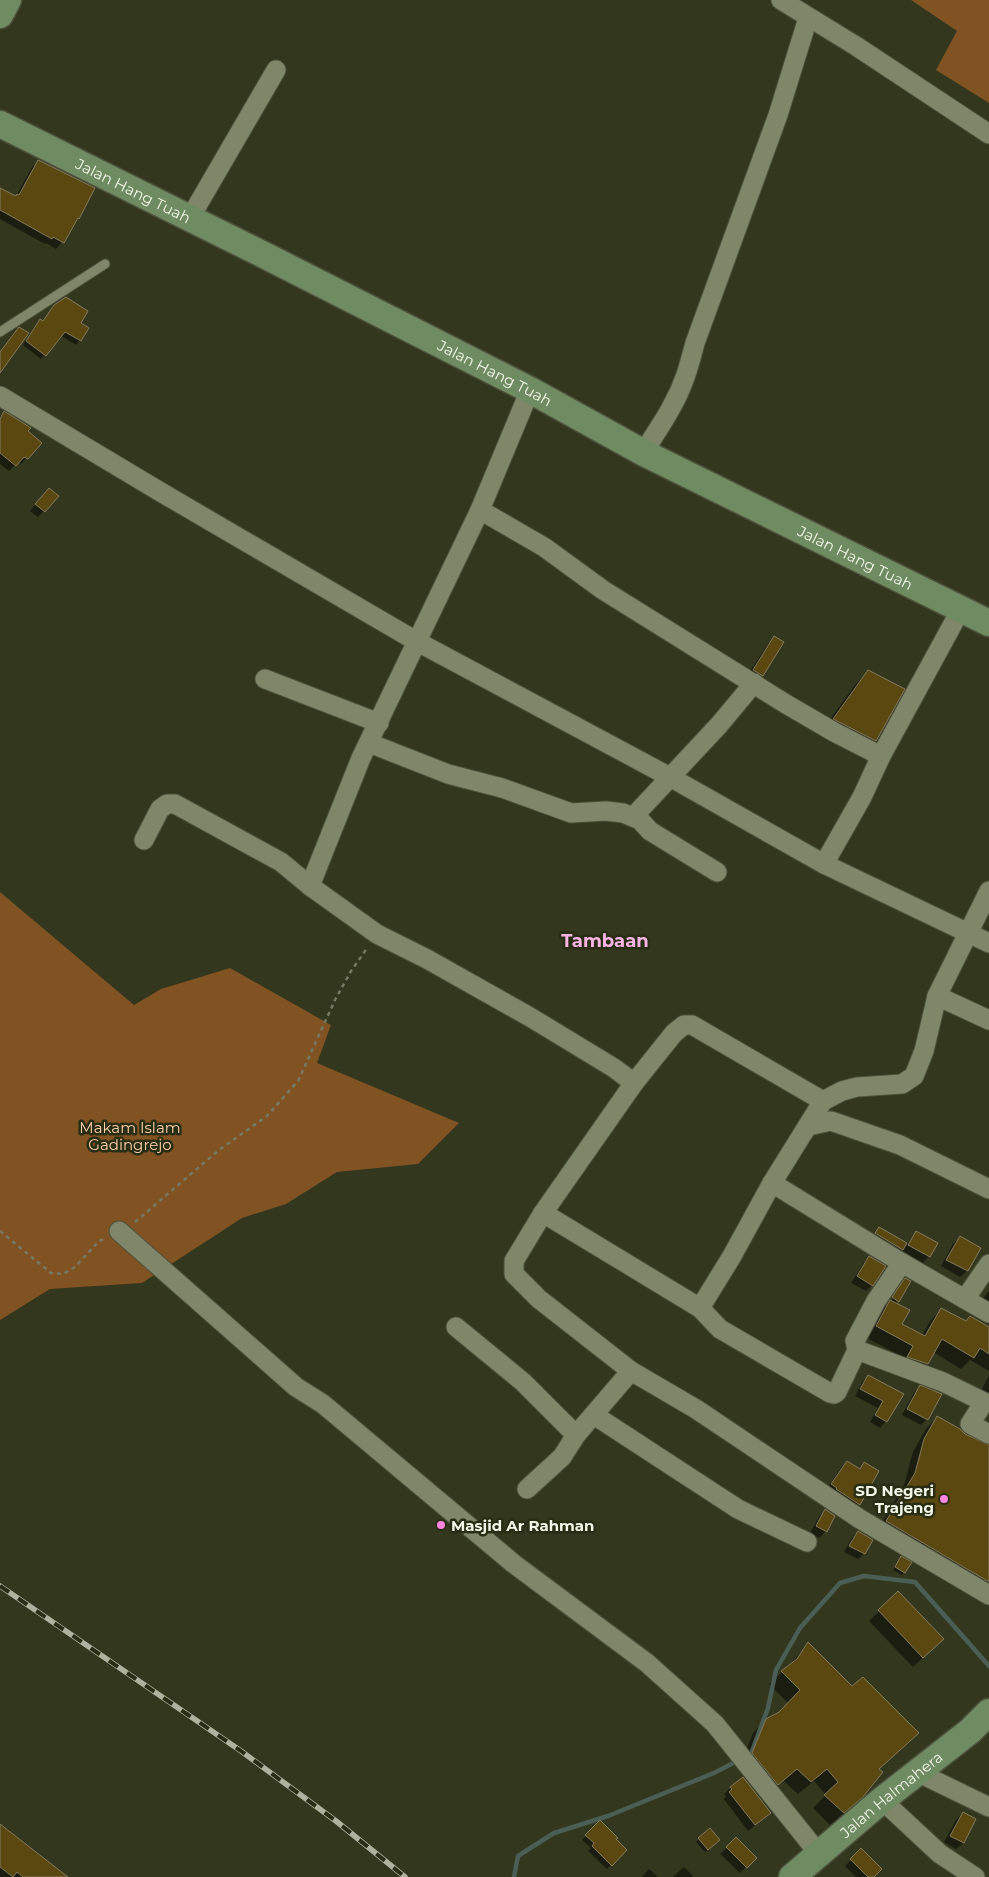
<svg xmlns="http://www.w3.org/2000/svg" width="989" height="1877" font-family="Montserrat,sans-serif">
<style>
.green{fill:#815222}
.shadow{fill:#0007}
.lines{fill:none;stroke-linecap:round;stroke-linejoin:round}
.stream{stroke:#4a5e56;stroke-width:4.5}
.building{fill:#5a4810;stroke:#847a5e}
.lane-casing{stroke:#4e523c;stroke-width:11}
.street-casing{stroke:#4e523c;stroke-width:21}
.secondary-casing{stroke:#4e523c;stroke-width:29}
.path{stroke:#767a65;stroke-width:2.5;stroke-dasharray:4 4;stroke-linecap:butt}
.lane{stroke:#7f866a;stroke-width:9}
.street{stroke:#7f866a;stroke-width:19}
.secondary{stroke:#6e8b62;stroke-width:26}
.rail-casing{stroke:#aeb29f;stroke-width:5.5}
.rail{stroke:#282d14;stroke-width:4;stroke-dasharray:11;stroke-linecap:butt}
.poi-dot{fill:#ff85de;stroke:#282d14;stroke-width:2}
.labels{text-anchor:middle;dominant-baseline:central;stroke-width:5;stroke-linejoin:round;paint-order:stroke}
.street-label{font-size:15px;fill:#f3f7e8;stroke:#282d14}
.park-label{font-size:15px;fill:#fdcfa7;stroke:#282d14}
.poi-label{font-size:15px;font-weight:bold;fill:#f3f7e8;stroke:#282d14;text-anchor:end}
.quarter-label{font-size:18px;font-weight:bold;fill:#fab5e4;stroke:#282d14}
</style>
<rect width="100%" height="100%" fill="#32371e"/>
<g class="green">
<path d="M911 0H989V103L936 70 957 31Z"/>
<path d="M0 892 134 1005 161 989 230 968 331 1025 317 1063 459 1123 418 1164 337 1172 286 1204 242 1218 142 1283 50 1289 0 1320Z"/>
</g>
<g class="shadow">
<path d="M39 161 78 218 74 223 62 242 56 249 46 243 45 244 0 219V189L16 196 32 167Z"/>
<path d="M55 306 87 329 76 345 60 335 41 359 23 345 36 324 40 320 43 322Z"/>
<path d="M4 413 40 443 21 464 18 462 9 471 0 464V417Z"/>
<path d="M43 496 44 511 38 517 30 511Z"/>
<path d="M774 637 762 675 755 681 747 676 768 644Z"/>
<path d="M868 672 875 740 862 753 821 732 855 685Z"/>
<path d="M879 1229 907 1244 916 1232 929 1256 923 1263 901 1250 899 1252 874 1237Z"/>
<path d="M960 1238 979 1248 967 1271 960 1277 941 1266 953 1244Z"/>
<path d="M869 1257 872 1285 866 1291 851 1283 863 1264Z"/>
<path d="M903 1282 898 1301 895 1304 901 1324 922 1336 930 1321 942 1309 965 1322 989 1329V1371L970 1360 961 1369 933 1352 927 1364 916 1375 903 1357 865 1337 879 1313 891 1301Z"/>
<path d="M989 1291V1318L975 1309Z"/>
<path d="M868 1376 902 1394 886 1421 880 1428 870 1422 878 1408 855 1396 862 1382Z"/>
<path d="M989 1376V1404L977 1398Z"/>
<path d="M920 1387 927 1419 921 1425 902 1415 914 1393Z"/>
<path d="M937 1417 964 1435 989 1446V1605L984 1596 876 1533 904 1485 913 1452 926 1429Z"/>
<path d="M847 1462 858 1470 864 1464 878 1472 859 1505 853 1511 826 1490 841 1468Z"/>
<path d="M825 1511 826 1531 819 1538 810 1533 819 1517Z"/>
<path d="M858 1532 864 1553 858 1559 844 1552 852 1538Z"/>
<path d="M899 1561 904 1572 902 1575 893 1570Z"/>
<path d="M898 1593 932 1649 913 1667 869 1621Z"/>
<path d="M808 1644 878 1769 847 1810 830 1825 813 1808 826 1795 814 1781 798 1794 784 1781 765 1796 740 1766 753 1733 766 1720 778 1714 788 1703 769 1684 789 1666Z"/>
<path d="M742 1778 770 1813 748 1831 724 1799 726 1796 724 1794Z"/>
<path d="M963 1813 975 1820 963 1843 956 1849 944 1842 956 1820Z"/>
<path d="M600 1822 625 1850 607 1869 588 1851 591 1848 582 1840Z"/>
<path d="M0 1825 66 1877H0Z"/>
<path d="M709 1830 718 1840 705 1852 696 1842Z"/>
<path d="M736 1839 755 1858 740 1873 720 1854Z"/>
<path d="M861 1850 872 1877H856L845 1866Z"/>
<path d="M684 1867 693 1876 692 1877H673Z"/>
<path d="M649 1869 658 1877H642Z"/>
</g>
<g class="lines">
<g class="stream">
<path d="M746 1756 751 1754 768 1708 776 1670 800 1628 840 1583 864 1576 915 1582 989 1666"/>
<path d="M514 1877 518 1856 554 1833 608 1816 714 1773 737 1761"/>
</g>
</g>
<g class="building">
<path d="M38 160 95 188 79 219 78 218 64 243 53 237 52 239 0 210V188L16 196 17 194 19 195Z"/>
<path d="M66 297 88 311 81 323 89 328 81 341 65 332 46 356 26 341 40 319 43 321 54 305Z"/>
<path d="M19 327 29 333 0 373V352Z"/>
<path d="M4 411 31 428 28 431 42 443 28 459 24 457 16 466 0 453V419Z"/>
<path d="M49 488 59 496 45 512 35 504Z"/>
<path d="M774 636 784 642 763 676 753 670Z"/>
<path d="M868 670 905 689 876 741 833 719Z"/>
<path d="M879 1227 907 1243 903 1250 875 1233Z"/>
<path d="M916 1231 938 1243 930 1257 908 1245Z"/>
<path d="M960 1236 981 1248 968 1271 946 1260Z"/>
<path d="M869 1256 886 1266 873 1286 857 1276Z"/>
<path d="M905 1278 911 1281 899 1302 892 1297Z"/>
<path d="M890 1300 910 1310 902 1324 925 1336 941 1308 966 1321 970 1316 989 1327V1354L980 1348 974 1358 942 1339 928 1364 907 1357 913 1346 876 1326Z"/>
<path d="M868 1375 904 1394 887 1422 875 1415 883 1401 860 1389Z"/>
<path d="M920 1385 942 1394 928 1420 907 1409Z"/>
<path d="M937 1416 960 1429 965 1434 989 1445V1582L886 1521 915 1473 924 1439Z"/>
<path d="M847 1461 860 1469 864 1462 879 1471 860 1505 836 1489 837 1488 831 1484Z"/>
<path d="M825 1509 835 1516 827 1532 816 1526Z"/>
<path d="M858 1531 873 1540 865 1554 849 1546Z"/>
<path d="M901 1556 912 1562 905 1573 895 1567Z"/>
<path d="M898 1591 944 1639 923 1658 878 1610Z"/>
<path d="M808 1642 852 1686 863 1677 919 1733 879 1769 883 1772 862 1798 844 1813 824 1795 838 1782 827 1769 811 1782 797 1769 778 1785 752 1753 766 1719 779 1712 800 1690 781 1671 797 1659Z"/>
<path d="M743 1777 771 1813 755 1825 729 1792 732 1789 730 1787Z"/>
<path d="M963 1812 976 1819 964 1843 950 1836Z"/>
<path d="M600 1820 618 1838 616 1839 627 1850 612 1866 592 1846 594 1843 585 1835Z"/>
<path d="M0 1824 68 1877H23L17 1872 13 1877 0 1867Z"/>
<path d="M710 1828 720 1840 708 1850 698 1838Z"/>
<path d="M736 1837 757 1858 747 1868 726 1847Z"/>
<path d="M861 1848 882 1869 874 1877H868L850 1859Z"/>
</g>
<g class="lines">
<defs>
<path id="lane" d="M0 332 105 264"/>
<g id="street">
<path d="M781 0 856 46 989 134"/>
<path d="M190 218 276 70"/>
<path d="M530 390 480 510 361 758 310 886 377 934 427 959 530 1017 614 1068 634 1083"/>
<path d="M0 396 164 494 416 641 670 777 824 864 989 943"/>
<path d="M644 453C652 437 664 422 672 406 684 385 689 366 695 343L778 115 808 18"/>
<path d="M480 510 544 547 603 590 786 704 834 732 881 756 961 609"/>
<path d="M265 679 379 723"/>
<path d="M369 743 448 774 502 788 571 813 606 811 623 813 640 820 650 831 717 872"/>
<path d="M633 817 719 725 754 683"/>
<path d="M144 840 160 809 167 804H175L281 862 310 886"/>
<path d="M824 864 862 797 881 756"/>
<path d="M937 996 989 1020"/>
<path d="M823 1101 692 1025H684L674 1033 634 1083 543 1213 514 1261V1274L539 1299 631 1371 696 1409 860 1519 989 1595"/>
<path d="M808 1126 831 1121 900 1145 989 1189"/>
<path d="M772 1183 823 1101 842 1091 857 1087 902 1084 914 1076 924 1051 937 996 989 891"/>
<path d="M543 1213 700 1308 732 1256 772 1183 902 1263 989 1313"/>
<path d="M119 1231 296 1387 323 1404 514 1564 647 1663 715 1724 819 1854"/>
<path d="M902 1263 876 1301 855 1341 857 1350 943 1382 984 1402 970 1424 989 1434"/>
<path d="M965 1299 989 1264"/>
<path d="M700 1308 720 1329 830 1393 834 1394 837 1392 857 1350"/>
<path d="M456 1327 523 1382 576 1435"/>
<path d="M594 1415 738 1509 807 1542"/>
<path d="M527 1489 562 1457 576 1435 631 1371"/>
<path d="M917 1772 989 1807"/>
<path d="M882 1800 940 1854 975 1877"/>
</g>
<g id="secondary">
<path d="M0 15 8 0"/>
<path id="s1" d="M0 124 268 257 530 390 644 453 989 623"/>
<path id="s2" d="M792 1877 882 1800 970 1731 989 1712"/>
</g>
</defs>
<use href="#lane" class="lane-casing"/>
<use href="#street" class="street-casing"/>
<use href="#secondary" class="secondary-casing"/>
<g class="path">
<path d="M135 1222 219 1150 267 1116 298 1081 335 1000 351 971 368 947"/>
<path d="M0 1231 51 1273 63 1274 75 1267 99 1241 104 1239"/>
</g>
<use href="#lane" class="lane"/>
<use href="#street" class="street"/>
<use href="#secondary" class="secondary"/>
<defs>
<path id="rail" d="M0 1586 241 1751 336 1821 405 1877"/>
</defs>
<use href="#rail" class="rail-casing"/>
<use href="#rail" class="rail"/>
</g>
<g class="poi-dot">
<circle cx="944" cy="1499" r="5"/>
<circle cx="441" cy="1525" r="5"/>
</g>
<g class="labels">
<g class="street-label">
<text stroke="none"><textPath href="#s1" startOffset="149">Jalan Hang Tuah</textPath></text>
<text stroke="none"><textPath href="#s1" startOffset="554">Jalan Hang Tuah</textPath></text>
<text stroke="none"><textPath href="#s1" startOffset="959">Jalan Hang Tuah</textPath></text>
<text stroke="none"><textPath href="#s2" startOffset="129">Jalan Halmahera</textPath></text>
</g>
<g class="park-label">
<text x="130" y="1127">Makam Islam<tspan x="130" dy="17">Gadingrejo</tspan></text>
</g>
<g class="poi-label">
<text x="934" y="1490">SD Negeri<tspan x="934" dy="17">Trajeng</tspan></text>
<text x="451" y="1525" text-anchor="start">Masjid Ar Rahman</text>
</g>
<g class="quarter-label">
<text x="605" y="941">Tambaan</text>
</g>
</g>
</svg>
